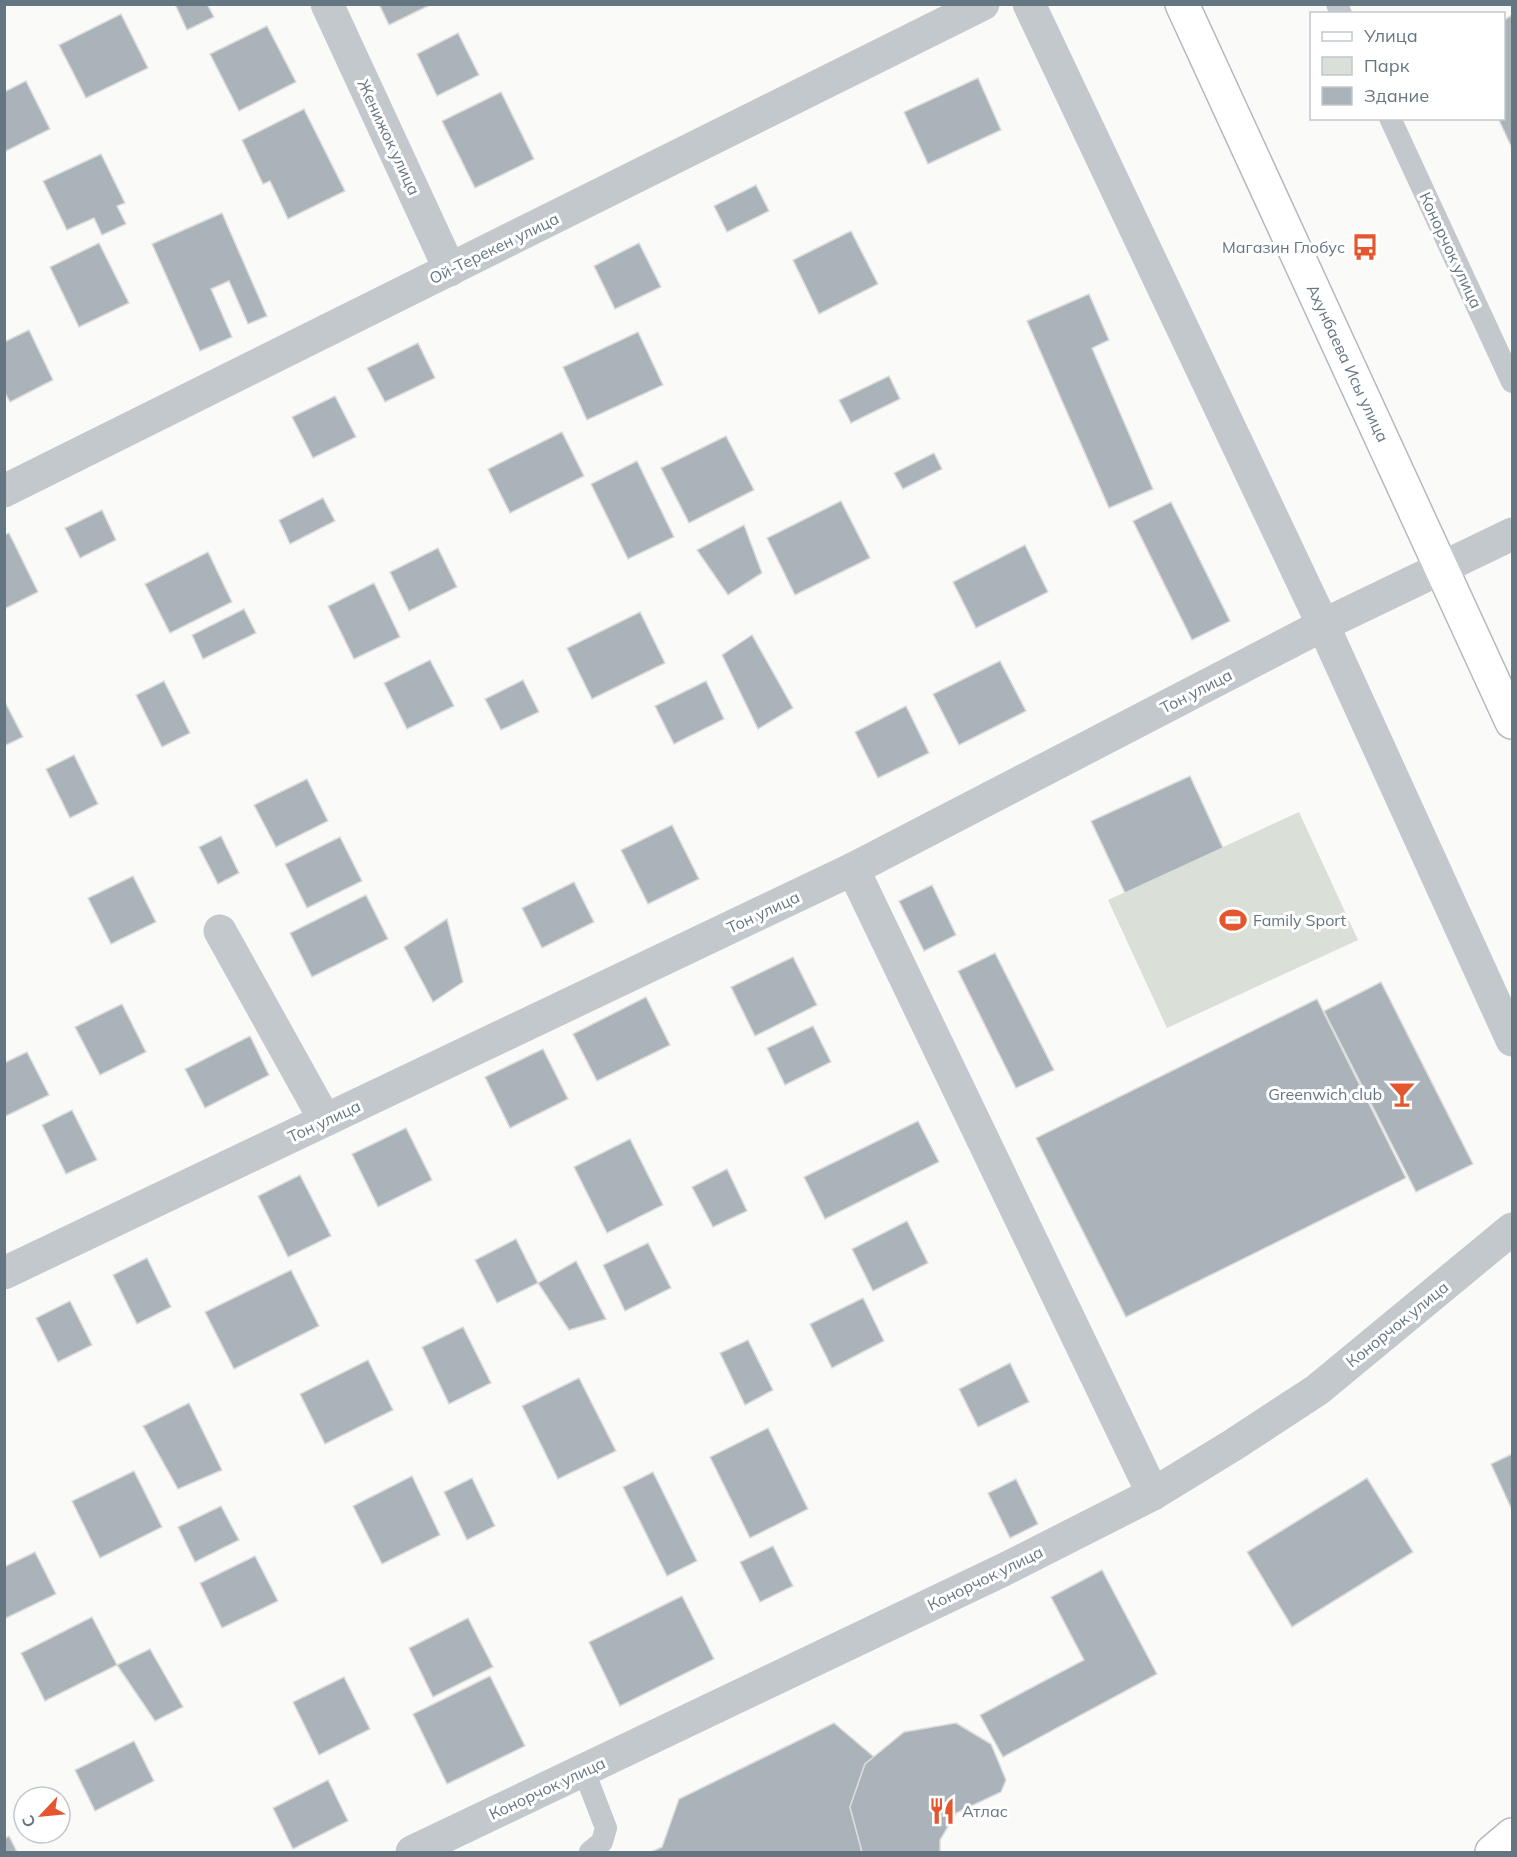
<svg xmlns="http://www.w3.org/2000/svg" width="1517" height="1857" font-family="Mulish,sans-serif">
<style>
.green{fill:#dadfd7}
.building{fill:#aab3b9;stroke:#dcdcda;stroke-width:1.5}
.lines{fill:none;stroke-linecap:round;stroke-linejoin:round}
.secondary-casing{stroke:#b3babf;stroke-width:36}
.primary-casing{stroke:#b5babe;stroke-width:36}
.lane{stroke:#c3c8cc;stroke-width:22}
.street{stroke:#c3c8cc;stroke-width:33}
.secondary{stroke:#fff;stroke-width:33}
.primary{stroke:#fff;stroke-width:33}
.labels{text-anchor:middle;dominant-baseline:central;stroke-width:6;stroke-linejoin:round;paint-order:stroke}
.street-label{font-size:16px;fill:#657683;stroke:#fff}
.poi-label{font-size:16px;fill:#657683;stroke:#fff;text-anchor:end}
</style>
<rect width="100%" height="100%" fill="#fafaf8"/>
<path class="green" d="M1299 812 1358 940 1167 1028 1108 900Z"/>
<g class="building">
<path d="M175 4H207L214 17 187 30Z"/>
<path d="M379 4H432L389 25Z"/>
<path d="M121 14 148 68 86 98 59 45Z"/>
<path d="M1512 15V148L1498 118H1504V20Z"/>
<path d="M267 26 296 82 239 111 210 54Z"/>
<path d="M458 33 479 75 437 96 417 54Z"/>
<path d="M978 78 1001 130 928 164 904 112Z"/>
<path d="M26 81 50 129 4 152V92Z"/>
<path d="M501 92 534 159 475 188 442 121Z"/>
<path d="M304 109 345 191 288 219 270 181 263 184 242 140Z"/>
<path d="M101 154 125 203 117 206 126 224 102 235 94 218 67 230 43 181Z"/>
<path d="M756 185 769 211 727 232 714 206Z"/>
<path d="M222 213 267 316 248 324 229 281 211 289 232 337 200 351 152 244Z"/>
<path d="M851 231 878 284 819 314 793 260Z"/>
<path d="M99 243 129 303 79 327 50 267Z"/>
<path d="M639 243 661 287 615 309 594 266Z"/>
<path d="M1089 294 1109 340 1092 348 1153 489 1109 508 1027 321Z"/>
<path d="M29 330 53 380 10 402 4 391V342Z"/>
<path d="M638 332 663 385 587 420 563 367Z"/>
<path d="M418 343 435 378 385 402 367 368Z"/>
<path d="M889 376 900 399 851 423 839 400Z"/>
<path d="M335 396 356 437 313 458 292 417Z"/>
<path d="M562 432 584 476 510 513 488 469Z"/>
<path d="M726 436 754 490 689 523 661 468Z"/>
<path d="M934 453 942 469 903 489 894 473Z"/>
<path d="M637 461 674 537 628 559 591 484Z"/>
<path d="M323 498 335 521 290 544 279 520Z"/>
<path d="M841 501 870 558 795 595 767 538Z"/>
<path d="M1171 502 1230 621 1192 640 1133 521Z"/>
<path d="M102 510 116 540 80 558 65 528Z"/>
<path d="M744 525 762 573 728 595 697 550Z"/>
<path d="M9 533 38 592 4 609V535Z"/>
<path d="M1025 545 1048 592 976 628 953 582Z"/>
<path d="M438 548 457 587 409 611 390 572Z"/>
<path d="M208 552 232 602 170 633 145 584Z"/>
<path d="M374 583 400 637 354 659 328 606Z"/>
<path d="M244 609 256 633 203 659 192 635Z"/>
<path d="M640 612 665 663 592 699 567 648Z"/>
<path d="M752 635 793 708 758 729 722 655Z"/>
<path d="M430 660 454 706 407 729 384 683Z"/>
<path d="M1000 661 1026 711 959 745 933 694Z"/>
<path d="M523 680 539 712 501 730 485 699Z"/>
<path d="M164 681 190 733 162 747 136 695Z"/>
<path d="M706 681 724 719 674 744 655 706Z"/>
<path d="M4 700 23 737 4 746Z"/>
<path d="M906 706 929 753 878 778 855 732Z"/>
<path d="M74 755 98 804 70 818 46 769Z"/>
<path d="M1190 776 1223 848 1125 893 1091 821Z"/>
<path d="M307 779 328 821 276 847 254 805Z"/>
<path d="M672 825 699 879 648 904 621 850Z"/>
<path d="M221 836 239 873 218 884 199 847Z"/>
<path d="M340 837 362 881 307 908 285 864Z"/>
<path d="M133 876 156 922 111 944 88 898Z"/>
<path d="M574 882 594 922 542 948 522 908Z"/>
<path d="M932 885 956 935 924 951 899 901Z"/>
<path d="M366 895 388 939 312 977 290 933Z"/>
<path d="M447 919 463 982 433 1002 404 947Z"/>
<path d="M995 953 1054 1070 1016 1088 958 971Z"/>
<path d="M793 957 817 1005 755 1036 731 987Z"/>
<path d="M1381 982 1473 1164 1416 1192 1324 1011Z"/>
<path d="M646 997 670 1045 597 1081 573 1034Z"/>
<path d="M1317 999 1406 1178 1126 1317 1036 1138Z"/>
<path d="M122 1004 146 1052 100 1075 75 1027Z"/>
<path d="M813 1026 831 1062 785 1085 767 1048Z"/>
<path d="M250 1036 269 1075 205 1108 185 1069Z"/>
<path d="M543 1049 568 1099 510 1128 485 1077Z"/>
<path d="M27 1052 49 1095 4 1117V1063Z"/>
<path d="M72 1110 97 1160 66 1174 42 1125Z"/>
<path d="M918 1121 939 1162 825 1219 804 1177Z"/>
<path d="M406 1128 432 1180 378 1207 352 1154Z"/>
<path d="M630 1139 663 1205 607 1233 574 1167Z"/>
<path d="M727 1169 747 1211 713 1227 692 1187Z"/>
<path d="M300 1175 331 1236 288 1257 258 1196Z"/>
<path d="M907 1221 928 1263 873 1291 852 1249Z"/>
<path d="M516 1239 538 1283 497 1303 475 1260Z"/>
<path d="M648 1243 671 1288 625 1311 603 1265Z"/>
<path d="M147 1258 171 1307 137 1324 113 1275Z"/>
<path d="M576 1261 606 1319 569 1330 538 1283Z"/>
<path d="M291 1270 319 1326 234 1369 205 1312Z"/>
<path d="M863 1298 884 1341 832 1368 810 1324Z"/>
<path d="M70 1301 92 1345 58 1362 36 1318Z"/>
<path d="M463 1327 491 1383 449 1404 422 1347Z"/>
<path d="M748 1340 773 1390 745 1405 720 1353Z"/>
<path d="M368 1360 393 1410 325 1444 300 1394Z"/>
<path d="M1010 1363 1029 1402 978 1427 959 1389Z"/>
<path d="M579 1378 616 1451 558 1479 522 1406Z"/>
<path d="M189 1403 222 1470 178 1489 143 1426Z"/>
<path d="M768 1428 808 1509 750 1538 710 1457Z"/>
<path d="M1512 1454V1510L1491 1464Z"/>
<path d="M134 1471 162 1527 100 1558 72 1501Z"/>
<path d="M653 1472 697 1561 667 1576 623 1487Z"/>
<path d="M412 1476 440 1535 382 1564 353 1506Z"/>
<path d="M472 1478 495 1526 467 1540 444 1492Z"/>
<path d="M1367 1478 1413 1552 1292 1627 1247 1552Z"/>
<path d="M1016 1479 1038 1524 1010 1538 988 1493Z"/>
<path d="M221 1506 239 1540 195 1562 178 1527Z"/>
<path d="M773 1546 793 1586 760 1602 740 1562Z"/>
<path d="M35 1552 56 1594 4 1619V1567Z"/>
<path d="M255 1556 278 1601 222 1628 200 1583Z"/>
<path d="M1102 1570 1157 1674 1003 1757 980 1715 1084 1660 1051 1597Z"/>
<path d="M682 1596 714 1659 620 1706 589 1642Z"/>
<path d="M92 1617 117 1665 45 1701 21 1653Z"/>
<path d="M468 1618 493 1667 433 1697 409 1648Z"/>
<path d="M150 1649 183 1707 155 1721 117 1665Z"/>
<path d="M490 1676 525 1746 447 1784 413 1714Z"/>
<path d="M344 1677 370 1729 319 1755 293 1702Z"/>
<path d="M834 1723 874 1757 865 1764 850 1807 862 1852H651L662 1847 679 1799Z"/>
<path d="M956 1723 991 1744 1006 1780 1001 1792 956 1813 940 1840V1852H862L850 1807 865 1764 904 1732Z"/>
<path d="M134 1741 154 1781 95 1811 75 1770Z"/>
<path d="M328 1780 348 1821 293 1849 273 1808Z"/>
<path d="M9 1836 17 1852H4V1839Z"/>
</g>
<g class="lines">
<defs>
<path id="secondary" d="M1182 4 1512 722"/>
<path id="primary" d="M1492 1852 1512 1835"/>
</defs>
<use href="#secondary" class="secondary-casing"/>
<use href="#primary" class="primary-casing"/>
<g class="lane">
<path d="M1337 4 1341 14"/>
<path d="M1390 118 1512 382"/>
<path d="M584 1771 606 1828 602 1842 590 1852"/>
</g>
<g class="street">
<path d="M327 4 450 270"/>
<path d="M1029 4 1323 625 1512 1040"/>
<path d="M4 491 983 4"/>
<path d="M853 869 1153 1494"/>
<path d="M220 931 325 1120"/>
<path d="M4 1273 853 869 1323 625 1512 534"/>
<path d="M412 1852 1003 1570 1153 1494 1233 1445 1317 1390 1512 1229"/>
</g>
<use href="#secondary" class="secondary"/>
<use href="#primary" class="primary"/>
</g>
<defs>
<symbol id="bus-bare" viewBox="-9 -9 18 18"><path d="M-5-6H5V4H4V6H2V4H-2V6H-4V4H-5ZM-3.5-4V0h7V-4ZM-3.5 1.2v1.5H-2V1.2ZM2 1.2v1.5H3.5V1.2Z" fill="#e4572e" stroke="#fff" stroke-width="2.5" paint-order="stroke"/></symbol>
<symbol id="stadium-bare" viewBox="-9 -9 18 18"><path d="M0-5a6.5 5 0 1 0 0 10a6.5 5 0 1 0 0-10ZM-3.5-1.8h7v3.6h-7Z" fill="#e4572e" stroke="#fff" stroke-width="2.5" paint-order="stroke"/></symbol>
<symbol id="bar-bare" viewBox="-9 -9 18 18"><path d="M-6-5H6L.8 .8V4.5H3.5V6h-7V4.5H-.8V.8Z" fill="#e4572e" stroke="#fff" stroke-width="2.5" paint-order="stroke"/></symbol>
<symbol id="restaurant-bare" viewBox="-9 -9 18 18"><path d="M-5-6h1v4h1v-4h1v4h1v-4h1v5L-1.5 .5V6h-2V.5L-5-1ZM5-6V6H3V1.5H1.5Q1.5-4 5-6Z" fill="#e4572e" stroke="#fff" stroke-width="2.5" paint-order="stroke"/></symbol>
</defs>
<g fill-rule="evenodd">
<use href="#bus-bare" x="1346" y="228" width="38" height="38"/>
<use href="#stadium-bare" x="1214" y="901" width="38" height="38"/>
<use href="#bar-bare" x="1383" y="1075" width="38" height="38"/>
<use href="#restaurant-bare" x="923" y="1792" width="38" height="38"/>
</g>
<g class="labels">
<g class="street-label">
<text transform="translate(389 137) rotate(65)">Женижок улица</text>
<text transform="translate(494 248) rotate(-26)">Ой-Терекен улица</text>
<text transform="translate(1451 250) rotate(65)">Конорчок улица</text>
<text transform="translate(1348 363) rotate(65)">Ахунбаева Исы улица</text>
<text transform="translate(1196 691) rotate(-27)">Тон улица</text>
<text transform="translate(763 912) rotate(-25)">Тон улица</text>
<text transform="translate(324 1121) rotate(-25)">Тон улица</text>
<text transform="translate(1397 1324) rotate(-39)">Конорчок улица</text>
<text transform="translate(985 1578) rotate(-26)">Конорчок улица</text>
<text transform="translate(547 1788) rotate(-25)">Конорчок улица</text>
</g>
<g class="poi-label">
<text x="1345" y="247">Магазин Глобус</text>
<text x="1253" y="920" text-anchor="start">Family Sport</text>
<text x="1382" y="1094">Greenwich club</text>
<text x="962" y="1811" text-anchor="start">Атлас</text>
</g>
</g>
<rect width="1517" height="1857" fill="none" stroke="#657683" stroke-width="12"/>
<rect x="1310" y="12" width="195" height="108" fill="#ffffff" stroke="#c1c8cd" stroke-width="1.5"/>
<rect x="1322" y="32" width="30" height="9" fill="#ffffff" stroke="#c1c8cd" stroke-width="1.5"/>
<text x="1364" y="42" font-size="18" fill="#657683">Улица</text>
<rect x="1322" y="57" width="30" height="18" fill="#dadfd7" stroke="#c1c8cd" stroke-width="1.5"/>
<text x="1364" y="72" font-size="18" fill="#657683">Парк</text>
<rect x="1322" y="87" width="30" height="18" fill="#aab3b9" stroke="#c1c8cd" stroke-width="1.5"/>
<text x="1364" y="102" font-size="18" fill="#657683">Здание</text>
<g transform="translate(42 1815) rotate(244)"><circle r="28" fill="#ffffff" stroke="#c1c8cd" stroke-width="1.5"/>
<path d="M0-4.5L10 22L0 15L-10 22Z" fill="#e4572e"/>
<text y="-9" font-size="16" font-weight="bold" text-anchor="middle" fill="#657683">С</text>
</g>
</svg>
